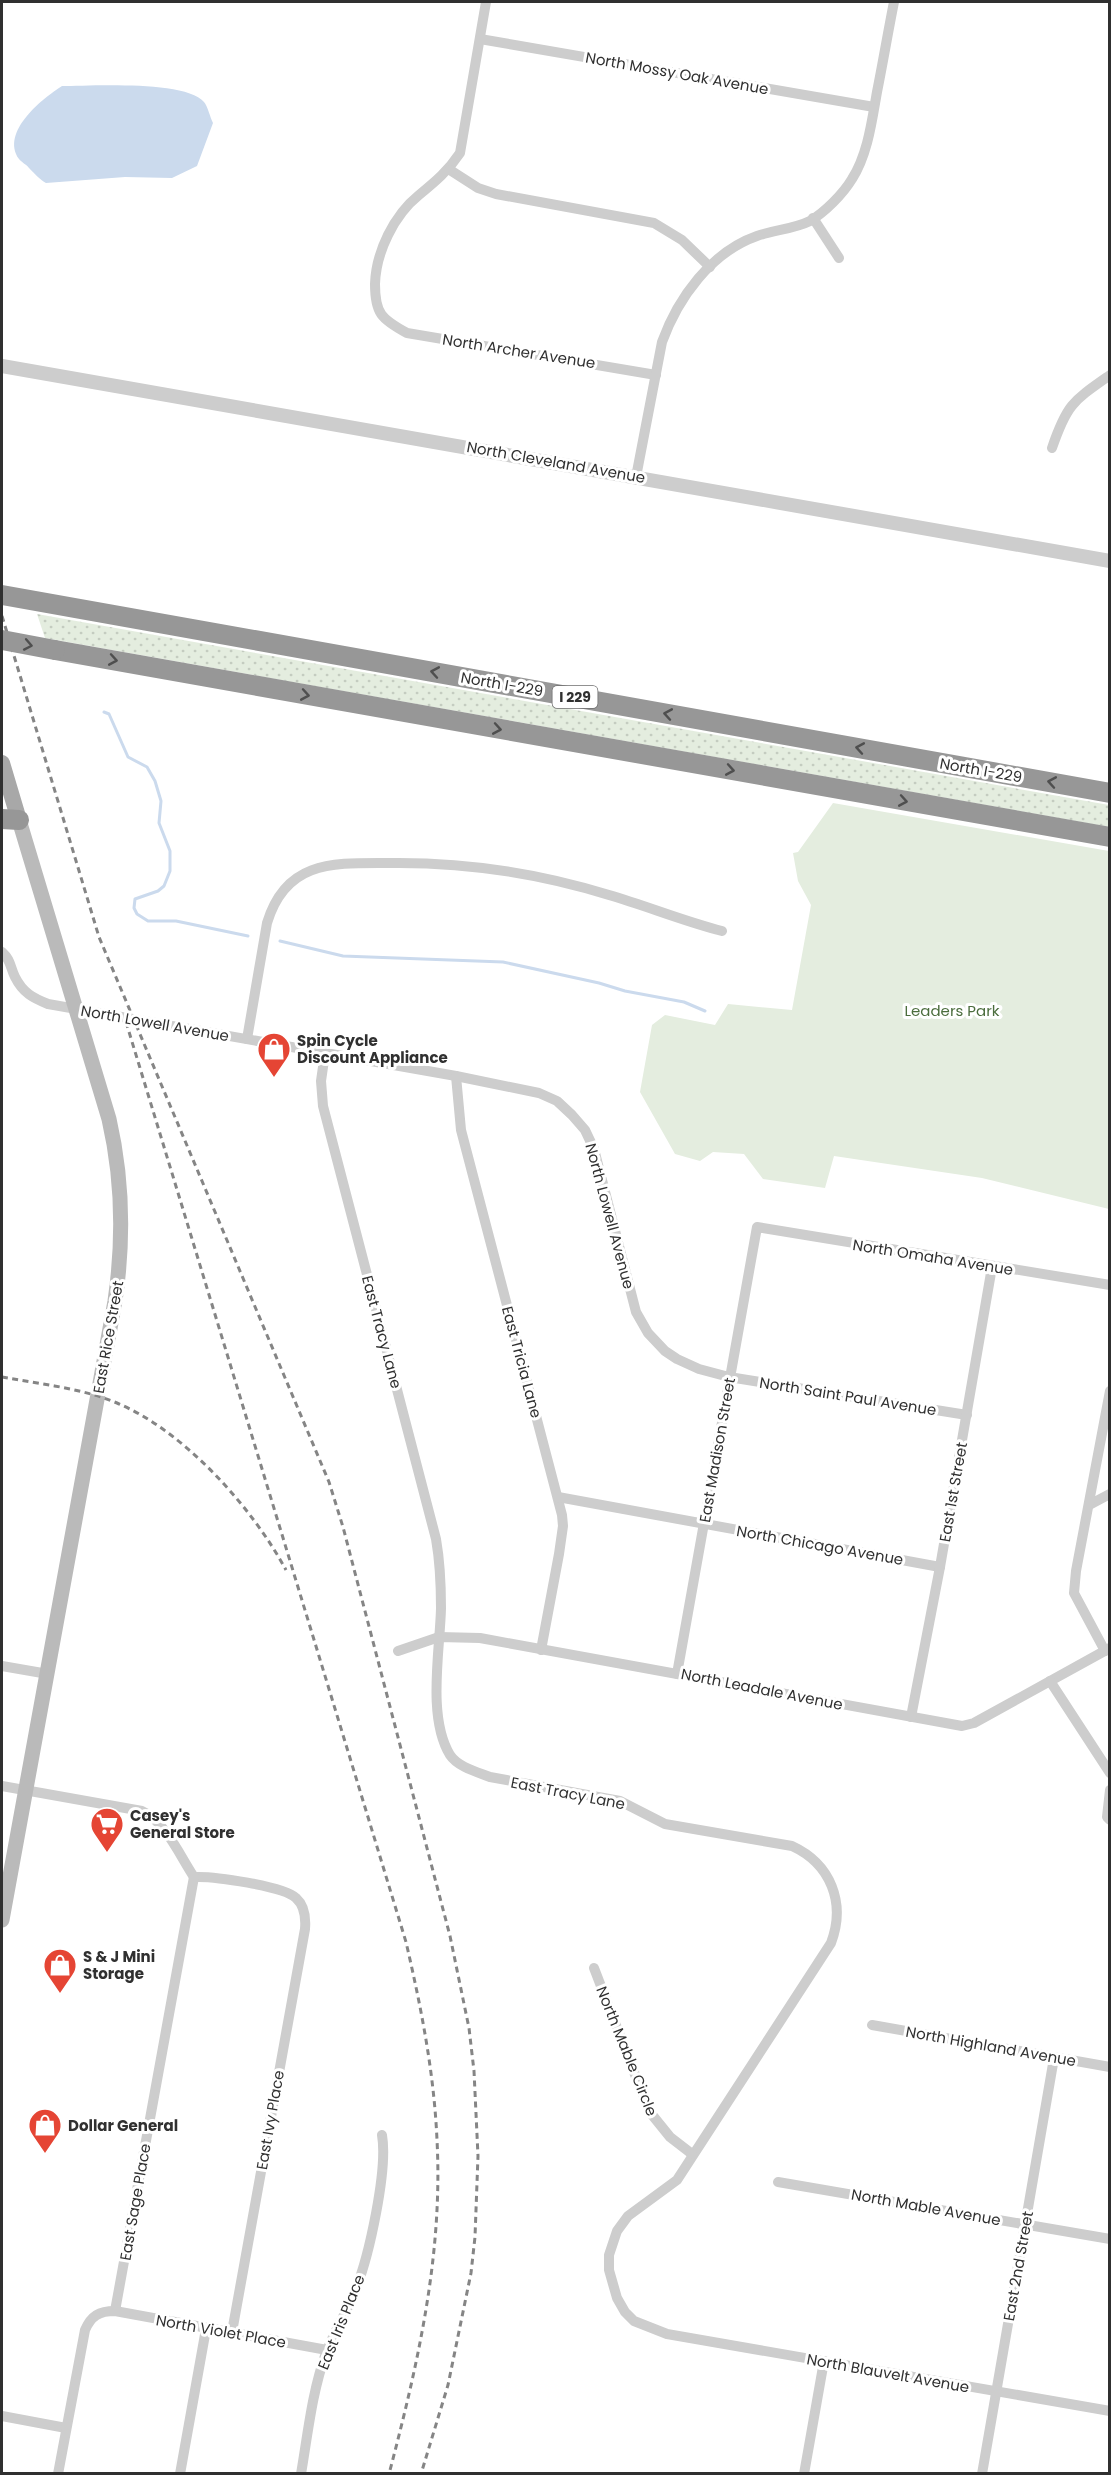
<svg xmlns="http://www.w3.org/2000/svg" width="1111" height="2475" font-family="Poppins,sans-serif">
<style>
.grass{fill:url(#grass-dots)}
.park{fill:#e4eddf}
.water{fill:#cbdaed}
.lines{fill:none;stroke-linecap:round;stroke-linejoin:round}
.stream{stroke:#cbdaed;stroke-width:3}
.minor{stroke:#cdcdcd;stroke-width:10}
.tertiary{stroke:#cdcdcd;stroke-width:14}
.secondary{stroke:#bababa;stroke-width:15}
.primary{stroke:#a8a8a8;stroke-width:16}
.motorway{stroke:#979797;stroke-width:20}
.rail{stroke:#858585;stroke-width:3;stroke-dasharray:6 4.5;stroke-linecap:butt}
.motorway-bridge{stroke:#979797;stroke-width:20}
.oneway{stroke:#4f4f4f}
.labels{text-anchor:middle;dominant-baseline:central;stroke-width:6;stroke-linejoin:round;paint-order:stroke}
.shield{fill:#fff;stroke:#6e6e6e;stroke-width:1.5}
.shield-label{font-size:14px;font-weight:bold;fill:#303030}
.street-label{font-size:15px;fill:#303030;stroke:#fff}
.park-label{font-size:15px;fill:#4b6d3d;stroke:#fff}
.poi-label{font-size:15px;font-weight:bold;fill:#303030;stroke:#fff;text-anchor:start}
</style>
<defs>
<pattern id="grass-dots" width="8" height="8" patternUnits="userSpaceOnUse" patternTransform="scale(1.5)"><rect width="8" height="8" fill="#e4eddf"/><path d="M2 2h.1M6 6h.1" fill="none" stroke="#c4ccc0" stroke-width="1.8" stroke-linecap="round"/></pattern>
</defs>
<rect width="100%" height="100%" fill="#fff"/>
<path class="grass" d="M37 614 1109 805V827L45 638Z"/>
<path class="park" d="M833 803 1109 851V1209L982 1178 834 1156 825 1188 763 1179 744 1154 713 1152 700 1161 675 1154 640 1092 652 1025 665 1015 715 1025 728 1004 792 1010 811 905 798 881 793 853 798 852Z"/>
<path class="water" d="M62 86C90 86 186 80 204 102 208 107 210 117 213 123L197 166 172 178 125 177 46 183C39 179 35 174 29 168 26 164 21 162 19 159 0 132 43 98 62 86Z"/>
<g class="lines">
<g class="stream">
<path d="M104 712 109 714 128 757 147 767 155 781 161 801 159 823 170 851V871L164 886 158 891 135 899 134 908 137 914 148 921H176L248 936"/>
<path d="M280 941 343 956 503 962 599 983 625 991 684 1002 705 1011"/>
</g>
<g class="minor">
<path d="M486 2 460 153C448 171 436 181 419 195 394 215 376 252 375 284 375 313 381 319 407 333L656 375"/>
<path d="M480 39 874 107"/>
<path d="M450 170 478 188 496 194 654 223 682 240 710 267"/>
<path d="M813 218 839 258"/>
<path d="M1052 448C1067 404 1073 401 1110 375"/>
<path d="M636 477 662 342C678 298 711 252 757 236 774 230 794 229 810 221 825 212 843 194 852 179 868 154 872 120 877 92 883 62 888 32 894 2"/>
<path d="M2 952C11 960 10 967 15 977 23 993 33 998 48 1004L456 1076 539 1093 557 1101 572 1115 585 1130 594 1149 636 1312 648 1333 665 1351 677 1359 699 1369 729 1377 967 1415"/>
<path d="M247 1039 267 923C286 860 333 863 389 863 463 862 538 873 609 895 647 906 683 921 722 931"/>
<path d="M325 1053 321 1081 323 1106 436 1539C440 1562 441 1585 441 1608 440 1651 427 1717 450 1755 458 1767 477 1772 490 1777L620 1801 665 1824 792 1846C831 1864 846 1903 831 1943L677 2180 628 2216 617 2231 609 2255V2270L617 2298 625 2312 634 2321 667 2334 1110 2411"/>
<path d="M456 1076 461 1130 562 1515 563 1526 559 1554 541 1650"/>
<path d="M558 1497 940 1567"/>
<path d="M1089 1505 1110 1494"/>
<path d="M398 1651 439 1637 480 1638 962 1726 974 1723 1110 1648"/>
<path d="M1105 1651 1074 1593 1076 1571 1110 1391"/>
<path d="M2 1666 48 1674"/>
<path d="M677 1674 757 1227 1110 1285"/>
<path d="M1050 1681 1110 1773"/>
<path d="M911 1717 940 1567 992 1267"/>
<path d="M2 1786 142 1811C165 1821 180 1856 194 1877 213 1876 284 1886 296 1898 305 1906 306 1917 305 1929L232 2332"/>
<path d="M1110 1790 1107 1817 1110 1820"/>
<path d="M594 1968 649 2111 670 2137 692 2154"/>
<path d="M872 2025 1110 2067"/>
<path d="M778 2182 1110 2239"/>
<path d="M115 2311 194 1877"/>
<path d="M2 2416 66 2428"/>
<path d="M58 2474 85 2330C91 2316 99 2311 115 2311L327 2350"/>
<path d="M180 2474 206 2329"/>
<path d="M301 2474C308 2433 312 2392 326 2353 334 2332 347 2312 355 2291 369 2257 388 2170 382 2135"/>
<path d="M804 2474 824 2361"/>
<path d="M982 2474 1054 2058"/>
</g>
<path class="tertiary" d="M2 366 1110 561"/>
<path class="secondary" d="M2 1920 115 1301C124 1239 123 1180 109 1119L19 820"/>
<path class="primary" d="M2 763 19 820"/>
<g class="motorway">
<path d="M2 595 1110 793"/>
<path d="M55 650 1110 837"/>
<path d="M2 819 19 820"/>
</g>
<g class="rail">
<path d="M2 616 99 937 329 1482 343 1527 450 1936 469 2028 474 2071 478 2156 475 2237 471 2273 448 2385 421 2474"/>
<path d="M126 1022 406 1942C421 2007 434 2072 437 2140 443 2254 418 2364 389 2474"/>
<path d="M2 1377C40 1384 81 1388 117 1403 184 1431 252 1507 286 1570"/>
</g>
<path class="motorway-bridge" d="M2 640 55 650"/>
</g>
<defs><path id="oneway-chevron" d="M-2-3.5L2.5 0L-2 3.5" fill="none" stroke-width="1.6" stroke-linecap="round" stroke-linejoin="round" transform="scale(1.5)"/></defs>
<g class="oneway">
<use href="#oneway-chevron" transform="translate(28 645) rotate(11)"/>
<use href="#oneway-chevron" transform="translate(113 660) rotate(10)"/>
<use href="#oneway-chevron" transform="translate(435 672) rotate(-170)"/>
<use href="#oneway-chevron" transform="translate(305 695) rotate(10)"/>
<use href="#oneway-chevron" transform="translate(668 714) rotate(-170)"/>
<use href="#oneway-chevron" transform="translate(497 729) rotate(10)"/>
<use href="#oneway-chevron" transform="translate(860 748) rotate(-170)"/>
<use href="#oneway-chevron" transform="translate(730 770) rotate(10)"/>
<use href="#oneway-chevron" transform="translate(1052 782) rotate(-170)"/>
<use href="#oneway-chevron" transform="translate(903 801) rotate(10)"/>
</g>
<defs>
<symbol id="shop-pin" viewBox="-11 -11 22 30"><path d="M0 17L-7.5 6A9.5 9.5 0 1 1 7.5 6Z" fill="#e54534" stroke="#fff"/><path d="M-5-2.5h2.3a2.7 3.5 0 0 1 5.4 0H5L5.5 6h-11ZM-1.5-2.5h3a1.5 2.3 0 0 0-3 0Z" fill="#fff"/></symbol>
<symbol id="supermarket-pin" viewBox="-11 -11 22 30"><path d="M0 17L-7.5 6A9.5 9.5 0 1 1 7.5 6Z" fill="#e54534" stroke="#fff"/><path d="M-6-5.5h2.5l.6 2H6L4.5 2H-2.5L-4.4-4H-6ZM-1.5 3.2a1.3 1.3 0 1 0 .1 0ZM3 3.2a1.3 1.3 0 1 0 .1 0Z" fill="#fff"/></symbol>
</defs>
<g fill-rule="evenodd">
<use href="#shop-pin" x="255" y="1030" width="38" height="52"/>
<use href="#supermarket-pin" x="88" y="1805" width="38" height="52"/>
<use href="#shop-pin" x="41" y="1946" width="38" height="52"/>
<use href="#shop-pin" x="26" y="2106" width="38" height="52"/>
</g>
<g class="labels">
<rect class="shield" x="552.5" y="686" width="45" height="22" rx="4.5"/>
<g class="shield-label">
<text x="575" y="697">I 229</text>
</g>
<g class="street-label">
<text transform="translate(677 73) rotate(10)">North Mossy Oak Avenue</text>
<text transform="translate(519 351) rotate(9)">North Archer Avenue</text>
<text transform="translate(556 462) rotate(10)">North Cleveland Avenue</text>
<text transform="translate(502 684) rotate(10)">North I-229</text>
<text transform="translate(981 770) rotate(10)">North I-229</text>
<text transform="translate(155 1023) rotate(10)">North Lowell Avenue</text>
<text transform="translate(610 1216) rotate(75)">North Lowell Avenue</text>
<text transform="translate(933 1257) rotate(9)">North Omaha Avenue</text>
<text transform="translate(382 1332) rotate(75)">East Tracy Lane</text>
<text transform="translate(108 1337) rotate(-80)">East Rice Street</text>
<text transform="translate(522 1362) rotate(75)">East Tricia Lane</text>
<text transform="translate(848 1396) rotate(9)">North Saint Paul Avenue</text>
<text transform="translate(717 1450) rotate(-80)">East Madison Street</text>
<text transform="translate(953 1492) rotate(-80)">East 1st Street</text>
<text transform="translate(820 1545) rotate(10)">North Chicago Avenue</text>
<text transform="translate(762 1689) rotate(11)">North Leadale Avenue</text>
<text transform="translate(568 1793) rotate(11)">East Tracy Lane</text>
<text transform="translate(991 2046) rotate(10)">North Highland Avenue</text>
<text transform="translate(627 2051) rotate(68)">North Mable Circle</text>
<text transform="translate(270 2120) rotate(-80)">East Ivy Place</text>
<text transform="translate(135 2202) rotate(-80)">East Sage Place</text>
<text transform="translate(926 2207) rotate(10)">North Mable Avenue</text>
<text transform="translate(1018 2266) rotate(-80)">East 2nd Street</text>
<text transform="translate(341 2322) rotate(-68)">East Iris Place</text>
<text transform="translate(221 2331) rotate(10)">North Violet Place</text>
<text transform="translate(888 2373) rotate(10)">North Blauvelt Avenue</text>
</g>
<g class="park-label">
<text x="952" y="1010">Leaders Park</text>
</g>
<g class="poi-label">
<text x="297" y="1040">Spin Cycle<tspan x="297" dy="17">Discount Appliance</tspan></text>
<text x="130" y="1815">Casey's<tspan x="130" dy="17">General Store</tspan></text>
<text x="83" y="1956">S &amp; J Mini<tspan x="83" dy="17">Storage</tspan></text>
<text x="68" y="2125">Dollar General</text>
</g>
</g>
<rect width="1111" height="2475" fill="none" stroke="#303030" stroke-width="6"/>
</svg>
